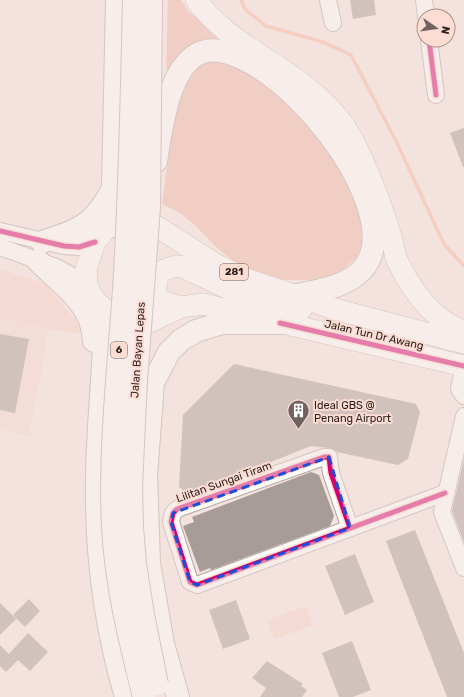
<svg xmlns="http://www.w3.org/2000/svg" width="464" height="697" font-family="Rubik,sans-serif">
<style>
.built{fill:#f6d8cf}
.green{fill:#f7d0c5}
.forest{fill:#f0b5a5}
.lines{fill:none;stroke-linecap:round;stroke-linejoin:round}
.stream{stroke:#fbb4a0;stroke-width:3.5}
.building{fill:#a89c98}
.minor-casing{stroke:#b2a4a0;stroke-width:18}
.major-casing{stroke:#b2a4a0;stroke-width:22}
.highway-casing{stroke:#b2a4a0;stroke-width:24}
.minor{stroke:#fdfbfa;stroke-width:16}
.major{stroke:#fdfbfa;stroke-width:21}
.highway{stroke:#fdfbfa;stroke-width:22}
.highway-bridge-casing{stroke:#b2a4a0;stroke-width:24;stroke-linecap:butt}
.highway-bridge{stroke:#fdfbfa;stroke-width:22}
.cycleway-casing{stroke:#fddcd3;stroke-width:8}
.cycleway{stroke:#d6006c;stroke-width:5}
.marked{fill:none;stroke:#1d4ed8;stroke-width:3;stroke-dasharray:8 5;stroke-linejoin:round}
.labels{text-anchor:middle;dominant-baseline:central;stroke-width:4;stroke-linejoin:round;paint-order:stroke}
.shield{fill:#fddcd3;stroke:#695752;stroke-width:1}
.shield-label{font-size:10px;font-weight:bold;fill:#2a1e1b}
.street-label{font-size:11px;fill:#2a1e1b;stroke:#fddcd3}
.poi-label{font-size:11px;fill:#2a1e1b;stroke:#fddcd3;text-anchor:start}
</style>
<rect width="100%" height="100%" fill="#f3e2dd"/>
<path class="built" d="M0 269 46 284 79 334 49 329 29 436 0 430Z"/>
<g class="green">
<path d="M0 269 46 284 81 327 79 334 0 317Z"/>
<path d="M306 606 313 625 274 639 267 620Z"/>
</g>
<g class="forest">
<path d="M168 0H181L188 11 219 37V43L170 70 166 69Z"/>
<path d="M213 61 228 62 271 87 321 134 360 208 362 243 357 257 339 273 309 280H275L254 272 235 262 216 247 195 225 180 213 162 204 176 103 193 69Z"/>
</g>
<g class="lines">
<path class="stream" d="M241 0 245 9 266 26 323 42 351 55 396 141 444 244 464 266"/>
</g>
<g class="building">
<path d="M350 0H374L376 15 353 19Z"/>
<path d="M464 128V167H463L450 133Z"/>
<path d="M0 334 29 339 15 413 0 410Z"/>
<path d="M234 364 416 404 420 412 408 459 398 465 337 452 329 448 311 446 188 495 179 487 183 415Z"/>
<path d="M464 459V542L452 511Z"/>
<path d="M311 472 319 475 334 516 330 526 211 570 210 568 200 572 183 526 194 522 192 517Z"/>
<path d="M415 530 464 653V697H447L386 541Z"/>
<path d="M355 554 374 602 345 615 325 566Z"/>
<path d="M29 599 40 611 25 627 13 615Z"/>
<path d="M236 600 250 639 223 649 209 610Z"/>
<path d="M0 603 16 619 0 635Z"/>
<path d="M28 633 48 652 30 671 18 660 6 672 0 666V645L9 654Z"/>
<path d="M352 641 371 690 353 697H339L322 653Z"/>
<path d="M267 661 303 684 301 686 307 690 302 697H260L266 688 252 678Z"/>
</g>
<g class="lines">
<defs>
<g id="minor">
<path d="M328 0 333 23"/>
<path d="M424 0 426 16"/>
<path d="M429 40 436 95"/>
<path d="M0 231 64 246 79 247 95 242"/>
<path d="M0 247 56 267 87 284"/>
<path d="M464 366 459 389 464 396"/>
<path d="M464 416 442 512 464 568"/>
<path d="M350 528 331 473 329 457H324L177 509 173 513 171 522 190 582 197 585 445 493"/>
</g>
<g id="major">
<path d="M196 0C235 53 305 69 345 127 362 153 381 203 390 233 393 242 394 252 397 260 407 281 423 306 443 320 449 325 457 328 464 332"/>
<path d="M181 307 161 301 155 292 158 276 162 271 172 267 180 266 238 293 301 310"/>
<path d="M464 343 338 310 249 280 217 265 156 226 137 218 122 220 106 229 95 242 86 270 87 284 91 294 97 303 119 321 143 324 152 321 181 307 203 304 464 366"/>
</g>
<g id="highway">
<path d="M156 161C161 131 167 77 193 57 250 13 419 208 362 270 346 287 320 290 298 295"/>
<path d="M106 229 112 216 113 188 117 0"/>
<path d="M42 242C78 231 92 226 111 192"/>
<path d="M38 261C53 276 78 295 87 314 92 322 93 332 94 341"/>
<path d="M101 307 105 329C103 381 97 432 97 484 96 555 106 629 126 697"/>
<path d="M178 697 163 644 149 563 146 475 153 383 169 352 181 340 196 331 222 323H280"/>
</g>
</defs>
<use href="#minor" class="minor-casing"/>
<use href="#major" class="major-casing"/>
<use href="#highway" class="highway-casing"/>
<use href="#minor" class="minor"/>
<use href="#major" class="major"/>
<use href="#highway" class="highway"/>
<defs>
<g id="highway-bridge">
<path d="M134 0C132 92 130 183 125 274 120 358 109 443 113 527 116 585 130 641 144 697"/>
<path d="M151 0 149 207 136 381 131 486 132 527 135 564 143 615 157 684"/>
</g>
</defs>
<use href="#highway-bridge" class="highway-bridge-casing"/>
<use href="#highway-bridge" class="highway-bridge"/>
<defs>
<g id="cycleway">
<path d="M429 40 436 95"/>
<path d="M0 231 64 246 79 247 95 242"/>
<path d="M280 323 464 366"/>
<path d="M350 528 331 473 329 457H324L177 509 173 513 171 522 190 582 197 585 445 493"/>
</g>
</defs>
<use href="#cycleway" class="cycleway-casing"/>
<use href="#cycleway" class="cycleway"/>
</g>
<path d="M0 0H464V697H0ZM329 457 350 528 197 585 190 582 171 522 173 513Z" fill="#f3e2dd" fill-opacity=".55" fill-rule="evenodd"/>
<path class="marked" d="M329 457 350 528 197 585 190 582 171 522 173 513Z"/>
<defs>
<symbol id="building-pin" viewBox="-11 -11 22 30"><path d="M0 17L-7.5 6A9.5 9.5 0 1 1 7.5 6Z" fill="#70635f" stroke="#fddcd3"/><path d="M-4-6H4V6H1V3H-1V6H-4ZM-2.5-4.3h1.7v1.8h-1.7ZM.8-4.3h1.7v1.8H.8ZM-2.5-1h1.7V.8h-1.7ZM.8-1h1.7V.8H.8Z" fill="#fff"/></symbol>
</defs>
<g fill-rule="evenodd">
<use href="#building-pin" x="286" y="398" width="25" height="34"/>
</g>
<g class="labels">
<g class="shield">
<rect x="220" y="264" width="28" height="16" rx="3"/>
<rect x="111" y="342" width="16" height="16" rx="3"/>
</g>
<g class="shield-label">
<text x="234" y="272">281</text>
<text x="119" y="350">6</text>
</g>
<g class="street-label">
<text transform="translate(374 335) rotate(13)">Jalan Tun Dr Awang</text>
<text transform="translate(138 350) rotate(-86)">Jalan Bayan Lepas</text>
<text transform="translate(224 482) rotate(-20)">Lilitan Sungai Tiram</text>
</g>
<g class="poi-label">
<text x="314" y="405">Ideal GBS @<tspan x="314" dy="13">Penang Airport</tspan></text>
</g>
</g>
<g transform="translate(436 28) rotate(103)"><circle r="19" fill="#fddcd3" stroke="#a99089"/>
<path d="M0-3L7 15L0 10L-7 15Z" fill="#70635f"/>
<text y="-6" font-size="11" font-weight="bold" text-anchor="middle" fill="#2a1e1b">N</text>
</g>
</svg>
